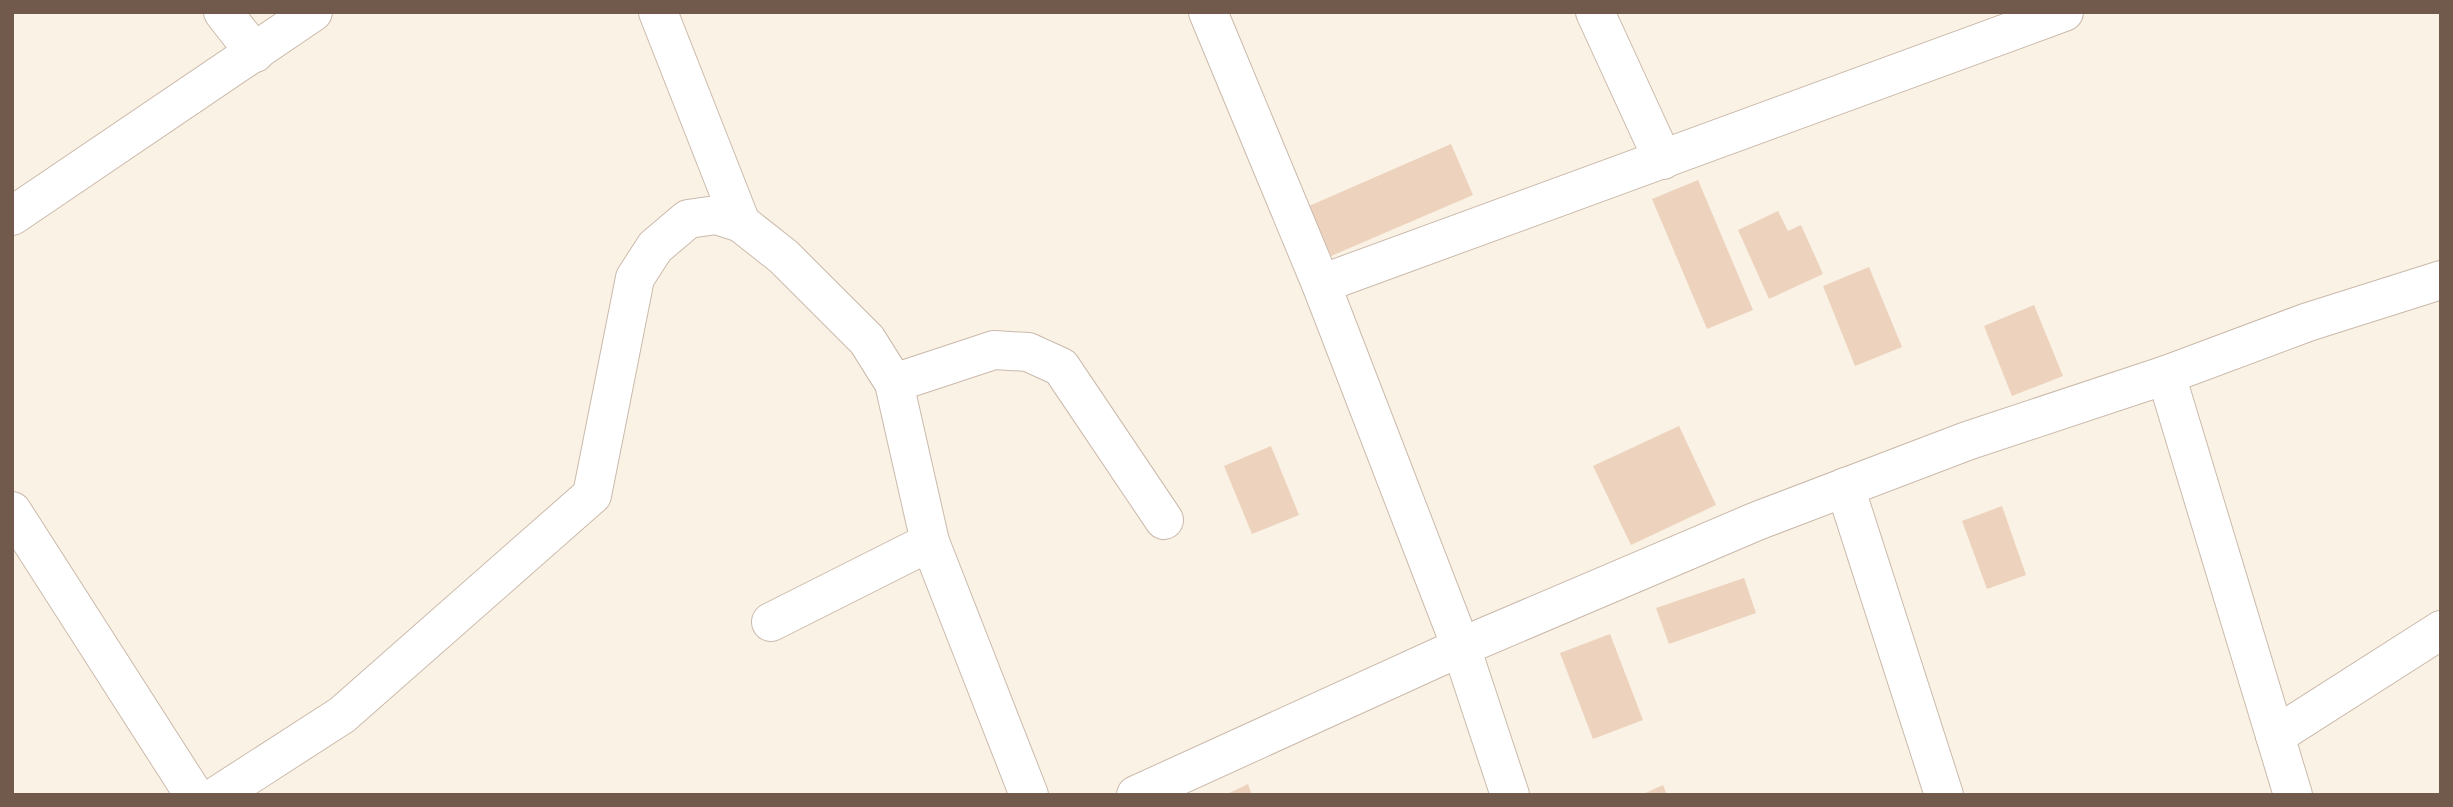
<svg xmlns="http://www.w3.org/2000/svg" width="2453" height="807" font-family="'PT Sans',sans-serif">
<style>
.building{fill:#edd2be}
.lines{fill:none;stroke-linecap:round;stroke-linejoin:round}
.minor-casing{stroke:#cbbaac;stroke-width:40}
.minor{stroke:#fff;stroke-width:38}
</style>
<rect width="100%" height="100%" fill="#faf2e4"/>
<g class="building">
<path d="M1451 144 1473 195 1331 256 1309 206Z"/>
<path d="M1698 180 1753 310 1707 329 1652 199Z"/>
<path d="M1778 211 1788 231 1801 225 1823 274 1769 299 1738 230Z"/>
<path d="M1869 267 1902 347 1855 366 1823 286Z"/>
<path d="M2034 305 2063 376 2012 396 1984 326Z"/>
<path d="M1679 426 1716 505 1631 545 1593 466Z"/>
<path d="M1271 446 1299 515 1252 534 1224 466Z"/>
<path d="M2002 506 2026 575 1987 589 1962 521Z"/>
<path d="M1744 578 1756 613 1669 644 1656 608Z"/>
<path d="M1610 634 1643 720 1593 739 1560 653Z"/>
<path d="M1248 784 1252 795H1225Z"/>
<path d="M1663 785 1667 795H1641Z"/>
</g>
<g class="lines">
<defs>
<g id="minor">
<path d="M223 12 255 53"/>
<path d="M658 12 741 223"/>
<path d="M1208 12 1321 284 1461 647 1510 795"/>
<path d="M1595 12 1663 160"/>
<path d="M12 216 313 12"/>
<path d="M1321 284 2064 12"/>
<path d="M2166 375 2293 795"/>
<path d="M894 383 994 350 1028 352 1061 367 1164 520"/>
<path d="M1845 487 1944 795"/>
<path d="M12 511 194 795"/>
<path d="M771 622 930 542"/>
<path d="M2275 736 2441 630"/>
<path d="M218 795 342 715 592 495 635 278 655 247 688 219 716 215 741 223 784 257 867 340 894 383 930 542 1029 795"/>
<path d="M1136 795 1461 647 1757 521 1967 441 2166 375 2308 322 2441 280"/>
</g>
</defs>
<use href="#minor" class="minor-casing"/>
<use href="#minor" class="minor"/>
</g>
<rect width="2453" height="807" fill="none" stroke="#715a4c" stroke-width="28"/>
</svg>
